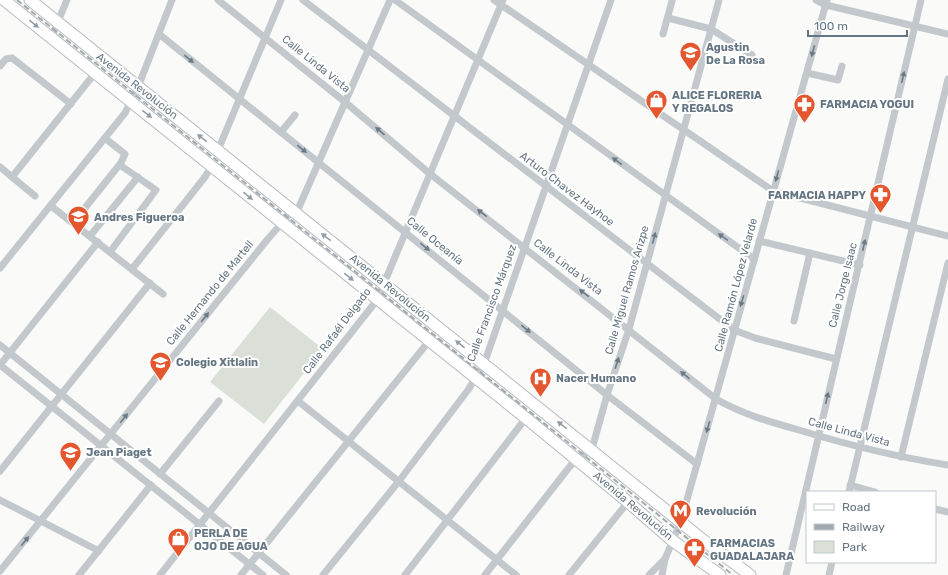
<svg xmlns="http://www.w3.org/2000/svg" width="948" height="575" font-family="Rubik,sans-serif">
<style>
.green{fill:#dadfd7}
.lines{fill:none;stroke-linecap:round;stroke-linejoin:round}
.primary-casing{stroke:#b5babe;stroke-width:13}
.street{stroke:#c3c8cc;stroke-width:7}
.primary{stroke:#fff;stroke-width:11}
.rail{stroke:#a2aab0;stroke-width:2;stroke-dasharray:6 3;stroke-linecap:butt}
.oneway{fill:#939fa8}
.oneway2{fill:#6a7a87}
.labels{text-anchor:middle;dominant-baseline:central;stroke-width:4;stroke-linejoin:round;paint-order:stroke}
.poi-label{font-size:11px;font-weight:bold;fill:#657683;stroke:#fff;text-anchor:start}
.street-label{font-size:11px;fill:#657683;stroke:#fff}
</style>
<rect width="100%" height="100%" fill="#fafaf8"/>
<path class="green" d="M270 307 323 349 264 424 210 382Z"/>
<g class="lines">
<defs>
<g id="primary">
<path d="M4 0 526 418 628 502 673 541 720 575"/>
<path d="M30 0 703 540 750 575"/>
</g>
</defs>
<use href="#primary" class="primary-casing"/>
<g class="street">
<path d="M218 0 345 102 429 173 716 399C742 414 770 422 799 430 848 445 897 457 948 465"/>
<path d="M303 0 734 330 755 338 836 359"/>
<path d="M395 0 754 259"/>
<path d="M494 0 773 191 948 236"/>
<path d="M816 0 826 5 948 34"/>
<path d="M668 18 711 29 752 55"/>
<path d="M159 34 607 395 697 464"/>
<path d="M663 34 672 1"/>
<path d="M51 38 67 0"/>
<path d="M0 66 6 59 12 58 71 104"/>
<path d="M807 73 838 80 842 66"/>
<path d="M281 132 295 115"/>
<path d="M106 139 125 154 120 165 156 190 110 252"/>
<path d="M218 150 281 0"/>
<path d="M0 167 35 196"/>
<path d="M12 177 95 73"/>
<path d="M51 206 163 294"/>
<path d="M73 223 120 164"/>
<path d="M90 236 138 177"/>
<path d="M759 241 860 265"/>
<path d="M0 268 125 113 138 87 172 0"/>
<path d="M132 269 205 177 212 165"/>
<path d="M794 321 810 253"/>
<path d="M0 345 286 575"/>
<path d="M0 365 263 575"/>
<path d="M0 365 98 242"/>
<path d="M298 401 516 575"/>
<path d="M901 457 948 263"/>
<path d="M0 471 150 283"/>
<path d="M160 474 219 401"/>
<path d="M850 485 875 492"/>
<path d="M849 492 948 79"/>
<path d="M0 500 99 551"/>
<path d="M935 509 948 512"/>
<path d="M0 571 267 240 293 210 299 207 390 0"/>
<path d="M79 575 151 485"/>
<path d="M160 575 377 300 503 0"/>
<path d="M241 575 429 341"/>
<path d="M323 575 399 481 468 390 484 364 611 0"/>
<path d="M405 575 526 418"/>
<path d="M485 575 567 470 576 459 592 449 607 395 629 329 719 0"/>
<path d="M569 575 628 502"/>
<path d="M649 575 665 559"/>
<path d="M662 575 665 559 681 521 697 464 827 0"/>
<path d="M786 575 921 0"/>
<path d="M829 575 832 562"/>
</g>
<use href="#primary" class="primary"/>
<path class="rail" d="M17 0 733 575"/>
</g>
<defs><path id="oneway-solid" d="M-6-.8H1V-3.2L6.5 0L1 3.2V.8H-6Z"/></defs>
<g class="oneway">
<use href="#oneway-solid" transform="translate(34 24) rotate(39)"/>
<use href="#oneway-solid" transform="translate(147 114) rotate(38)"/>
<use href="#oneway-solid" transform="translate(202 138) rotate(-142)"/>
<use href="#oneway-solid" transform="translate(248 196) rotate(39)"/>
<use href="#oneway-solid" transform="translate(326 237) rotate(-142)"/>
<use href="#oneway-solid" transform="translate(349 277) rotate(39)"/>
<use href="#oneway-solid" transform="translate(460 344) rotate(-141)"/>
<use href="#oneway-solid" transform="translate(562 425) rotate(-142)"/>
</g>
<g class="oneway2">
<use href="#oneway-solid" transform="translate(813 51) rotate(105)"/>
<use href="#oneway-solid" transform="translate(189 59) rotate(39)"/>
<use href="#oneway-solid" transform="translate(903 77) rotate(-77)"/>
<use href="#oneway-solid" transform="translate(380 131) rotate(-140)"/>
<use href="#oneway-solid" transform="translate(302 149) rotate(39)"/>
<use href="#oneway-solid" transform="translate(617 161) rotate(-144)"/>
<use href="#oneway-solid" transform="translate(777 176) rotate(106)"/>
<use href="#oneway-solid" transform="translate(482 213) rotate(-142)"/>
<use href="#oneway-solid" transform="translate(723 237) rotate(-145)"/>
<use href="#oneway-solid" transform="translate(654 238) rotate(-75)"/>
<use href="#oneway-solid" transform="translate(864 245) rotate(-77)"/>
<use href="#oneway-solid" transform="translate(425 247) rotate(39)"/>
<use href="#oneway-solid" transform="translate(584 293) rotate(-142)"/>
<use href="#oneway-solid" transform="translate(742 301) rotate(106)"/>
<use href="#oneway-solid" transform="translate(205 317) rotate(-51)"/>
<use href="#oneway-solid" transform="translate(526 329) rotate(39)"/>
<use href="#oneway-solid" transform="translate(617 363) rotate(-72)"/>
<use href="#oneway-solid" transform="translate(685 375) rotate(-141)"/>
<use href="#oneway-solid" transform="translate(827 398) rotate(-77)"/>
<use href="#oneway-solid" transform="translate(124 418) rotate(-51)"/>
<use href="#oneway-solid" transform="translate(708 427) rotate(106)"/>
<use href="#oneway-solid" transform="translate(25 541) rotate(-51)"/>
</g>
<defs>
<symbol id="school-pin" viewBox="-11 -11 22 30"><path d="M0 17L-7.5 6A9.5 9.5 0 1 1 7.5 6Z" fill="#e4572e" stroke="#fff"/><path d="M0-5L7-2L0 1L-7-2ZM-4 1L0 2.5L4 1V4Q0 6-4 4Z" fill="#fff"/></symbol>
<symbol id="shop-pin" viewBox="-11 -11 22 30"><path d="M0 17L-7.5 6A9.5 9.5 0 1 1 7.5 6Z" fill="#e4572e" stroke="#fff"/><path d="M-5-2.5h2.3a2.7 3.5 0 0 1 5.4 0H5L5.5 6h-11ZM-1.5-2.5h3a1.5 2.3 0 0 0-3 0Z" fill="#fff"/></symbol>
<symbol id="pharmacy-pin" viewBox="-11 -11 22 30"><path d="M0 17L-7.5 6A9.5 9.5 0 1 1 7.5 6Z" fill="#e4572e" stroke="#fff"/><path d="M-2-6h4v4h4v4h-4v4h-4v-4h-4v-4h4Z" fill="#fff"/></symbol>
<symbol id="hospital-pin" viewBox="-11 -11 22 30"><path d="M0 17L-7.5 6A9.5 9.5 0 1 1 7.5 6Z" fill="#e4572e" stroke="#fff"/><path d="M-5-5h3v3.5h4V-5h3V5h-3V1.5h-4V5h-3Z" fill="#fff"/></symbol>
<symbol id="metro-pin" viewBox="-11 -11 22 30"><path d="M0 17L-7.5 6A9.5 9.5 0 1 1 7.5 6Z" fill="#e4572e" stroke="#fff"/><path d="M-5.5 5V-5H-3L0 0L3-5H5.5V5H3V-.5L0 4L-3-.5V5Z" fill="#fff"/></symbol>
</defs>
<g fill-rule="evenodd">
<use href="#school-pin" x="678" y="40" width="25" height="34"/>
<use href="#shop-pin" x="644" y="88" width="25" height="34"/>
<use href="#pharmacy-pin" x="792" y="92" width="25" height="34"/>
<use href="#pharmacy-pin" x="868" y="182" width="25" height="34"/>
<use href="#school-pin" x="66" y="204" width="25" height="34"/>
<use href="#school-pin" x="148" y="350" width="25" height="34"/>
<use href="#hospital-pin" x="528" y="366" width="25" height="34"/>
<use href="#school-pin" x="58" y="440" width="25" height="34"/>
<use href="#metro-pin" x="668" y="498" width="25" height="34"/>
<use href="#shop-pin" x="166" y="526" width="25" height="34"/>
<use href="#pharmacy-pin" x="682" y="536" width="25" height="34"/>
</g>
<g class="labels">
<g class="poi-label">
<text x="706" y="47">Agustin<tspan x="706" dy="13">De La Rosa</tspan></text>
<text x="672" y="95">ALICE FLORERIA<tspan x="672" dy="13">Y REGALOS</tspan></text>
<text x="820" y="104">FARMACIA YOGUI</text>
<text x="866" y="195" text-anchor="end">FARMACIA HAPPY</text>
<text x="94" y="217">Andres Figueroa</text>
<text x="176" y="362">Colegio Xitlalin</text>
<text x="556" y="378">Nacer Humano</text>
<text x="86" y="452">Jean Piaget</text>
<text x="696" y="511">Revolución</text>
<text x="194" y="533">PERLA DE<tspan x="194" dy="13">OJO DE AGUA</tspan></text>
<text x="710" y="543">FARMACIAS<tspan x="710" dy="13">GUADALAJARA</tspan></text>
</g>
<g class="street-label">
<text transform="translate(316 64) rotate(39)">Calle Linda Vista</text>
<text transform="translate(137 86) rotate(38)">Avenida Revolución</text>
<text transform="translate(567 189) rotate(37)">Arturo Chavez Hayhoe</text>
<text transform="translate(435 241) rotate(39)">Calle Oceanía</text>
<text transform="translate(568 267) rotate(38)">Calle Linda Vista</text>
<text transform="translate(736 285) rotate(-75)">Calle Ramón López Velarde</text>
<text transform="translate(843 285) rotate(-76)">Calle Jorge Isaac</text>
<text transform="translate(390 288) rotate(39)">Avenida Revolución</text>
<text transform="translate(627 290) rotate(-74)">Calle Miguel Ramos Arizpe</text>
<text transform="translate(210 293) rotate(-51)">Calle Hernando de Martell</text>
<text transform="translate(492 303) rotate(-70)">Calle Francisco Márquez</text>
<text transform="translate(337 331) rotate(-53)">Calle Rafaél Delgado</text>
<text transform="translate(849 432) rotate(15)">Calle Linda Vista</text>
<text transform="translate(633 506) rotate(40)">Avenida Revolución</text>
</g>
</g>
<rect x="806" y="491" width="130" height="72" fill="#ffffff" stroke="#c1c8cd"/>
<rect x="814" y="504" width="20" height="6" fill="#ffffff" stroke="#c1c8cd"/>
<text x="842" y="511" font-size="12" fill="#657683">Road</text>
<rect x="814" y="524" width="20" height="6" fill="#a2aab0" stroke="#c1c8cd"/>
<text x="842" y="531" font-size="12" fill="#657683">Railway</text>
<rect x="814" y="541" width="20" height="12" fill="#dadfd7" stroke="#c1c8cd"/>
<text x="842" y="551" font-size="12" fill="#657683">Park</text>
<path d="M808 30v6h99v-6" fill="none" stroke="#657683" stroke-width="2"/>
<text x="814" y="30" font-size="12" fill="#657683" stroke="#ffffff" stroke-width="3" paint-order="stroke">100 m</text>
</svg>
